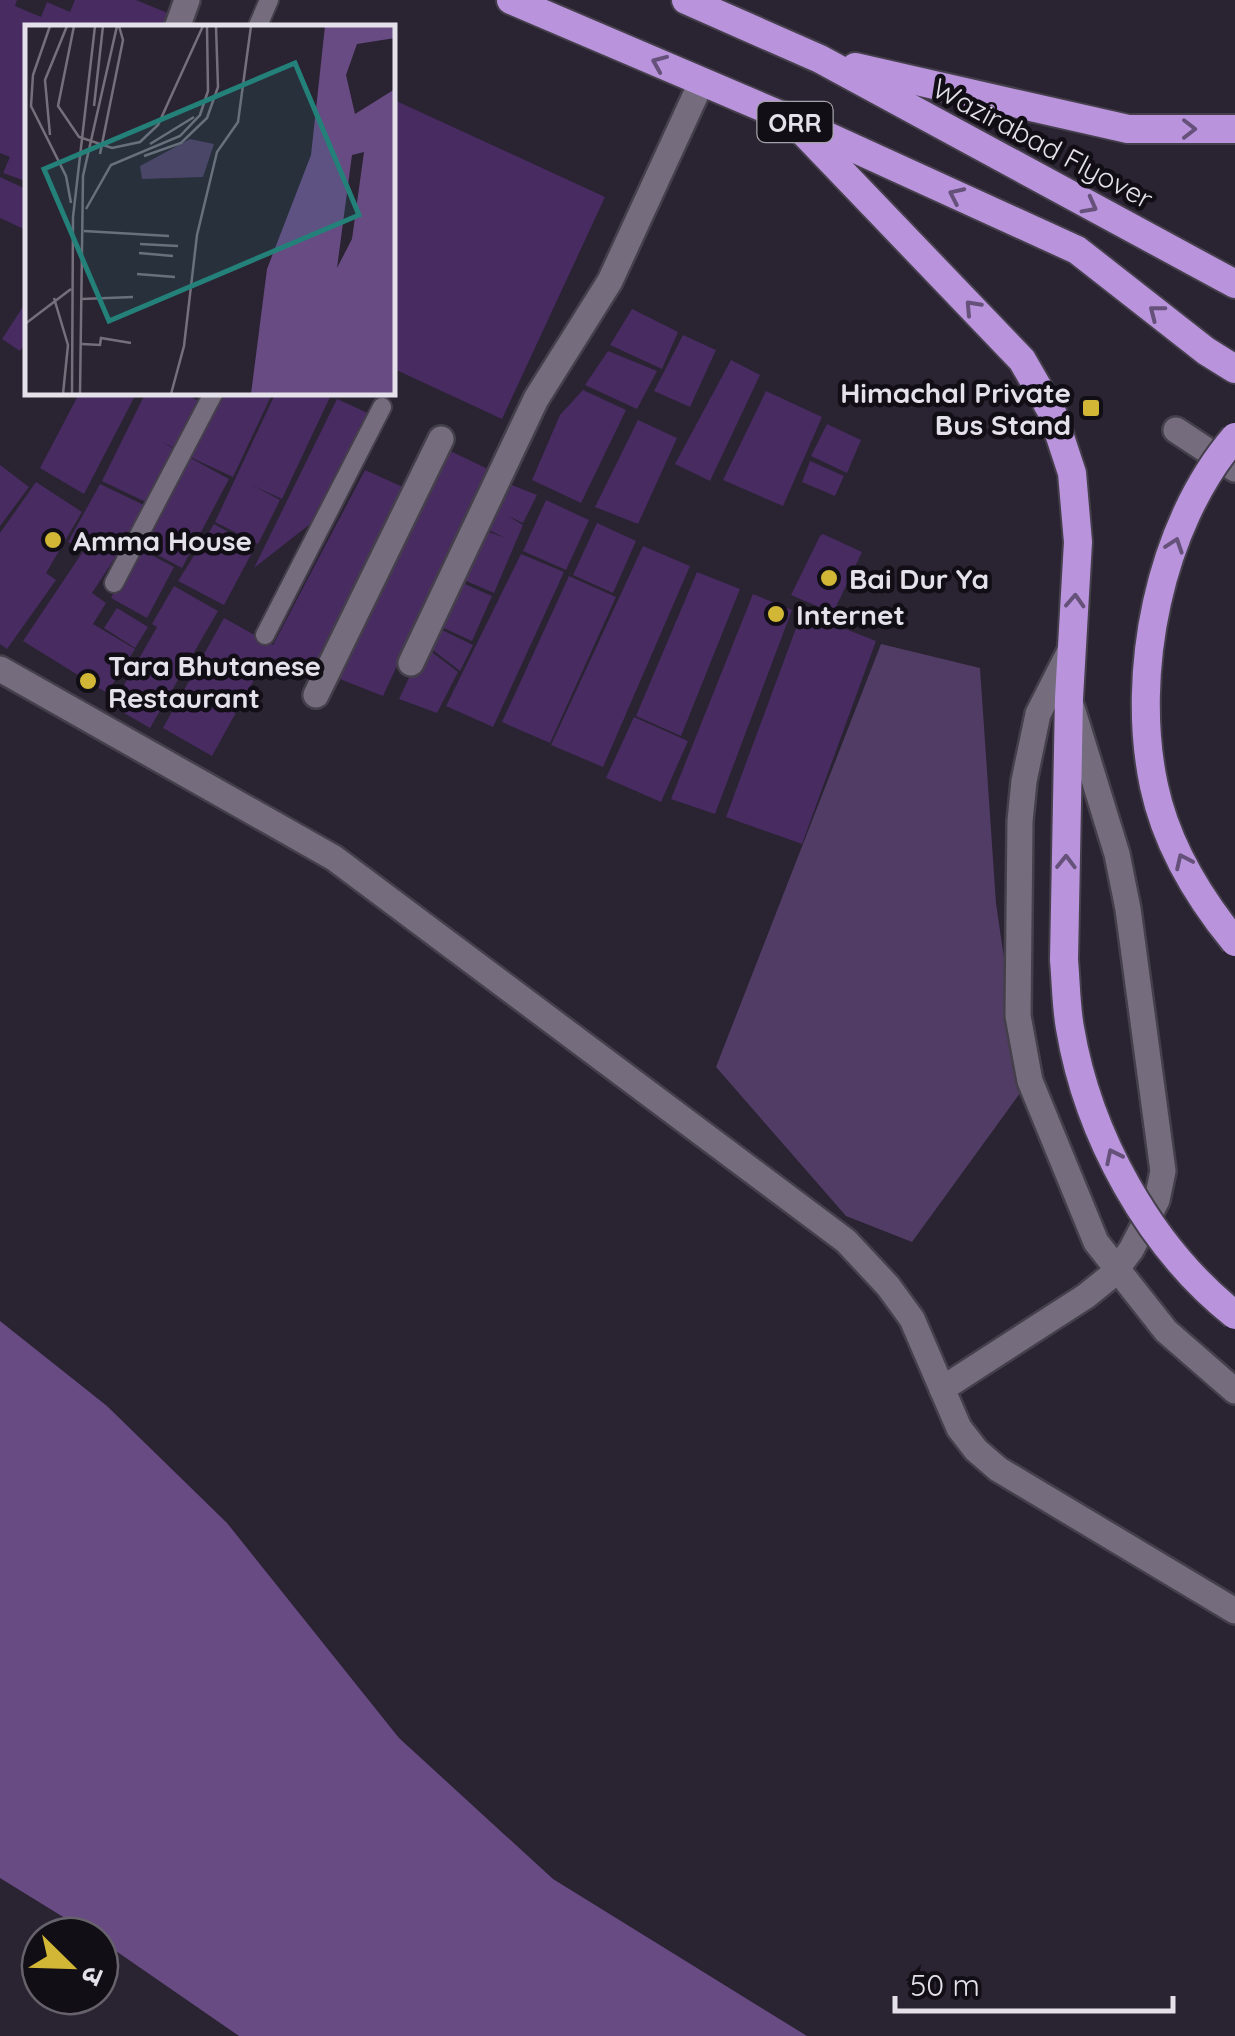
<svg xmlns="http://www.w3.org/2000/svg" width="1235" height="2036" font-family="Quicksand,'Noto Sans Devanagari',sans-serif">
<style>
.green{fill:#503c64}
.water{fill:#684b83}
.building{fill:#472b61}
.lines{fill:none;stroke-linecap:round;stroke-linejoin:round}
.service-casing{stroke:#453f4b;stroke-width:22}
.minor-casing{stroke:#453f4b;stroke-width:30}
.trunk-casing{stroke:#453f4b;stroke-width:32}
.service{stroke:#756d7e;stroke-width:18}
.minor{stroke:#756d7e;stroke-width:25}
.trunk{stroke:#b994dd;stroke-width:28}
.trunk-bridge-casing{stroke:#453f4b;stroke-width:32;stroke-linecap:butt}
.trunk-bridge{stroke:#b994dd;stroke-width:28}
.oneway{stroke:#655179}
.poi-dot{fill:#d2b736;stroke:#110e15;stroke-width:4}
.labels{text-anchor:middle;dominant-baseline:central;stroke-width:9;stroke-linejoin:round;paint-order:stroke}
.shield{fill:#110e15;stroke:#a5a2ab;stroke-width:2.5}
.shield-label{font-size:25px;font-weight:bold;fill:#e5e1eb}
.street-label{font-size:28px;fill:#e5e1eb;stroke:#110e15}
.poi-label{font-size:28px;font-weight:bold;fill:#e5e1eb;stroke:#110e15;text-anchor:start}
.inset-road{fill:none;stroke:#756f7c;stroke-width:2.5}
.view{fill:#24817a;fill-opacity:0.15;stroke:#24817a;stroke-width:5}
.inset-edge{fill:none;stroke:#e5e1eb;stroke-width:5}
</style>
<rect width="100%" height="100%" fill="#2a2332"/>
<path class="green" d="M881 644 980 668 996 903 1023 1089 912 1242 846 1216 716 1067Z"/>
<path class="water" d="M0 1321 107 1406 227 1523 399 1738 553 1879 807 2036H239L100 1940V1936H94L0 1878Z"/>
<g class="building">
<path d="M0 0H17L15 6 41 17 47 2 70 12 75 0H136L175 16 171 28H28V182L3 173 10 157 0 153Z"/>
<path d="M392 99 605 197 502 419 392 368Z"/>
<path d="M0 177 28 190V231L0 218Z"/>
<path d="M28 299V340L20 351 2 339Z"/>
<path d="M632 309 678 332 662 369 610 345Z"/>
<path d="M683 335 716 350 690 407 654 391Z"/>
<path d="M608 351 657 371 637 409 585 385Z"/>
<path d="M731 360 760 375 710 481 675 464Z"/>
<path d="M583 390 626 410 581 503 532 480 560 415Z"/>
<path d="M766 391 822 417 783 506 723 480Z"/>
<path d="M80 392H137L84 494 40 468Z"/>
<path d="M146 392H180L201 402 179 450 162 442 178 451 152 505 102 481Z"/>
<path d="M223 392H273L233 477 190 457Z"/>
<path d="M276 392H320L330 397 282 499 252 485 280 500 258 544 215 522Z"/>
<path d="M337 399 370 414 319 517 254 568Z"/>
<path d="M638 420 677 438 638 524 595 507Z"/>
<path d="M827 424 861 440 847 473 811 456Z"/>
<path d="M442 447 488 469 383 696 327 674Z"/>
<path d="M187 456 229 479 182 568 139 545Z"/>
<path d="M810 461 844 476 835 496 802 482Z"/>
<path d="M0 465 29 487 0 526Z"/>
<path d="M365 470 412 491 318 684 265 660 212 756 163 728 224 618 273 645Z"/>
<path d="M36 482 82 512 46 573 56 580 7 649 0 644V533Z"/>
<path d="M100 484 148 507 92 593 106 603 93 624 135 649 107 693 23 641 84 550 68 542Z"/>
<path d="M512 485 537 495 523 523 508 516 523 525 494 593 464 580 489 532 505 538 489 530Z"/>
<path d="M546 500 589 520 566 570 523 551Z"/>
<path d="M597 523 636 541 613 593 573 575Z"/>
<path d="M214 524 255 547 224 605 178 581Z"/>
<path d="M823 534 862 552 833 613 791 595 820 536Z"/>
<path d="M643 546 690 566 603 767 551 745Z"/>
<path d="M138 548 174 567 147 618 111 598Z"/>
<path d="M521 554 564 572 493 727 446 706Z"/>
<path d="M697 572 740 589 681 736 636 716Z"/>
<path d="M569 576 616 597 550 743 502 722Z"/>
<path d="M458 581 492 596 472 641 437 625Z"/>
<path d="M174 586 218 611 150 728 112 706 157 627 152 624Z"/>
<path d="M753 594 792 610 715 814 671 799Z"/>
<path d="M117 608 148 627 135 648 104 628Z"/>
<path d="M802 612 876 641 802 844 726 817Z"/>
<path d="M434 626 473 645 460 671 425 644Z"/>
<path d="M424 646 458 672 437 713 399 699Z"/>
<path d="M634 717 688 741 661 802 606 778Z"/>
</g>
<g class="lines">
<defs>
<g id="service">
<path d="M257 28 269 0"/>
<path d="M114 583 214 392"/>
<path d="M265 635 382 407"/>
</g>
<g id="minor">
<path d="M177 28 187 0"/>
<path d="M1176 430 1235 469"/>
<path d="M1070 651 1038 714 1024 781 1020 821 1018 1016 1030 1081 1096 1242 1166 1331 1235 1391"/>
<path d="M411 663 536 399 610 281 702 81"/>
<path d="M0 669 334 858 846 1241 888 1286 912 1319 959 1428 976 1450 998 1469 1235 1611"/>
<path d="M316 695 441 439"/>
<path d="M942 1389 1086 1296 1112 1275 1131 1250 1157 1200 1163 1171 1128 909 1117 854 1072 708"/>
</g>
<g id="trunk">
<path d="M511 0 792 120 1077 250 1206 351 1235 369"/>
<path d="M686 0 820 59 1235 284"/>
<path d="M855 67 1128 129H1235"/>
<path d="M792 120 1022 360 1052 412 1072 473 1078 542 1069 698 1064 960"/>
</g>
</defs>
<use href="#service" class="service-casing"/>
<use href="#minor" class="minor-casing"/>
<use href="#trunk" class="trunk-casing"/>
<use href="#service" class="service"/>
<use href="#minor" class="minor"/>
<use href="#trunk" class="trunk"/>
<defs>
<g id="trunk-bridge">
<path d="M1235 437C1159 525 1130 674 1154 786 1166 843 1199 898 1235 942"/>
<path d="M1064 960C1066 982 1066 1006 1070 1028 1088 1135 1149 1247 1235 1315"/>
</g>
</defs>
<use href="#trunk-bridge" class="trunk-bridge-casing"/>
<use href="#trunk-bridge" class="trunk-bridge"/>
</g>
<defs><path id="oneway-chevron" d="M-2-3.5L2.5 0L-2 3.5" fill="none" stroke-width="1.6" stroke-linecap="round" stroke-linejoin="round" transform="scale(2.5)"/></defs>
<g class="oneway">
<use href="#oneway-chevron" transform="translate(659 63) rotate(-157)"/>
<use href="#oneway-chevron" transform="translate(1189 129)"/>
<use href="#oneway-chevron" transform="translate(956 195) rotate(-155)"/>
<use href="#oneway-chevron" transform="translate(1090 206) rotate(28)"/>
<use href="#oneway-chevron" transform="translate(972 307) rotate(-133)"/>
<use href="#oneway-chevron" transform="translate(1156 312) rotate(-142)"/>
<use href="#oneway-chevron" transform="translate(1175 545) rotate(-71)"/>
<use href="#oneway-chevron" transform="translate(1075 601) rotate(-87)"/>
<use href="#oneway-chevron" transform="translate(1183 861) rotate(-115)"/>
<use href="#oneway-chevron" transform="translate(1066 862) rotate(-89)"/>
<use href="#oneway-chevron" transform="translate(1113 1156) rotate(-116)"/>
</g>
<g class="poi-dot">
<rect x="1081" y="398" width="20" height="20" rx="5"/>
<circle cx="53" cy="540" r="10"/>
<circle cx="829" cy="578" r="10"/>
<circle cx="776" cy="614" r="10"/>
<circle cx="88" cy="681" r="10"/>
</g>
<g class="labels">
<rect class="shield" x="757.5" y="102" width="75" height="40" rx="8"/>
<g class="shield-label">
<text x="795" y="122">ORR</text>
</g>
<g class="street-label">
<text transform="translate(1043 143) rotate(28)">Wazirabad Flyover</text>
</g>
<g class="poi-label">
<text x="1071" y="392" text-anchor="end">Himachal Private<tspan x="1071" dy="32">Bus Stand</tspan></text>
<text x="73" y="540">Amma House</text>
<text x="849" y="578">Bai Dur Ya</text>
<text x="796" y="614">Internet</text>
<text x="108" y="665">Tara Bhutanese<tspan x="108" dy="32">Restaurant</tspan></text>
</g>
</g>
<g transform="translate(25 25)">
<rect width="370" height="370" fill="#2a2332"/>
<path d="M165 114 189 119 178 152 117 154 115 141Z" fill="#503c64"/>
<path d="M300 1H370V13L332 19 321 50 330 89 370 64V369H226L242 244 286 130ZM339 127 327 214 312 243 327 130Z" fill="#684b83" fill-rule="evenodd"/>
<path class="inset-road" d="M25 1 8 50 6 81 41 151 46 178M49 1 33 81 54 112 87 123 115 117 133 100 178 1M69 81 78 1M25 110 20 55 42 1M125 119 169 92M75 129 98 15 94 1M119 131 156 118 182 93 193 62 191 1M61 184 86 140 155 111 175 90 183 66 182 1M59 206 144 211M115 219 153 221M114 228 148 231M112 249 150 252M29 273 43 320 38 369M57 274 108 272M0 299 46 264M57 319 75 320 76 313 106 318M47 369 48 192 70 1M55 369 58 151 92 1M146 369 159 321 172 210 192 127 213 97 226 1"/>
<path class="view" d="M270 38 334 190 84 296 19 144Z"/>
<rect width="370" height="370" class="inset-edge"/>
</g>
<g transform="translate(70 1966) rotate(113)"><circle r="48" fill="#110e15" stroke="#66626b" stroke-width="2.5"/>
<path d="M0-8L18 38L0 25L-18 38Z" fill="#d2b736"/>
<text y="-15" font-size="28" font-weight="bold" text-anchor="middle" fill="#e5e1eb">उ</text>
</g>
<path d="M895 1996v15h278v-15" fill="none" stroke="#e5e1eb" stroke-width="5"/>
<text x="910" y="1996" font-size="30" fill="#e5e1eb" stroke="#110e15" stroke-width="8" paint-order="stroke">50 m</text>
</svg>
